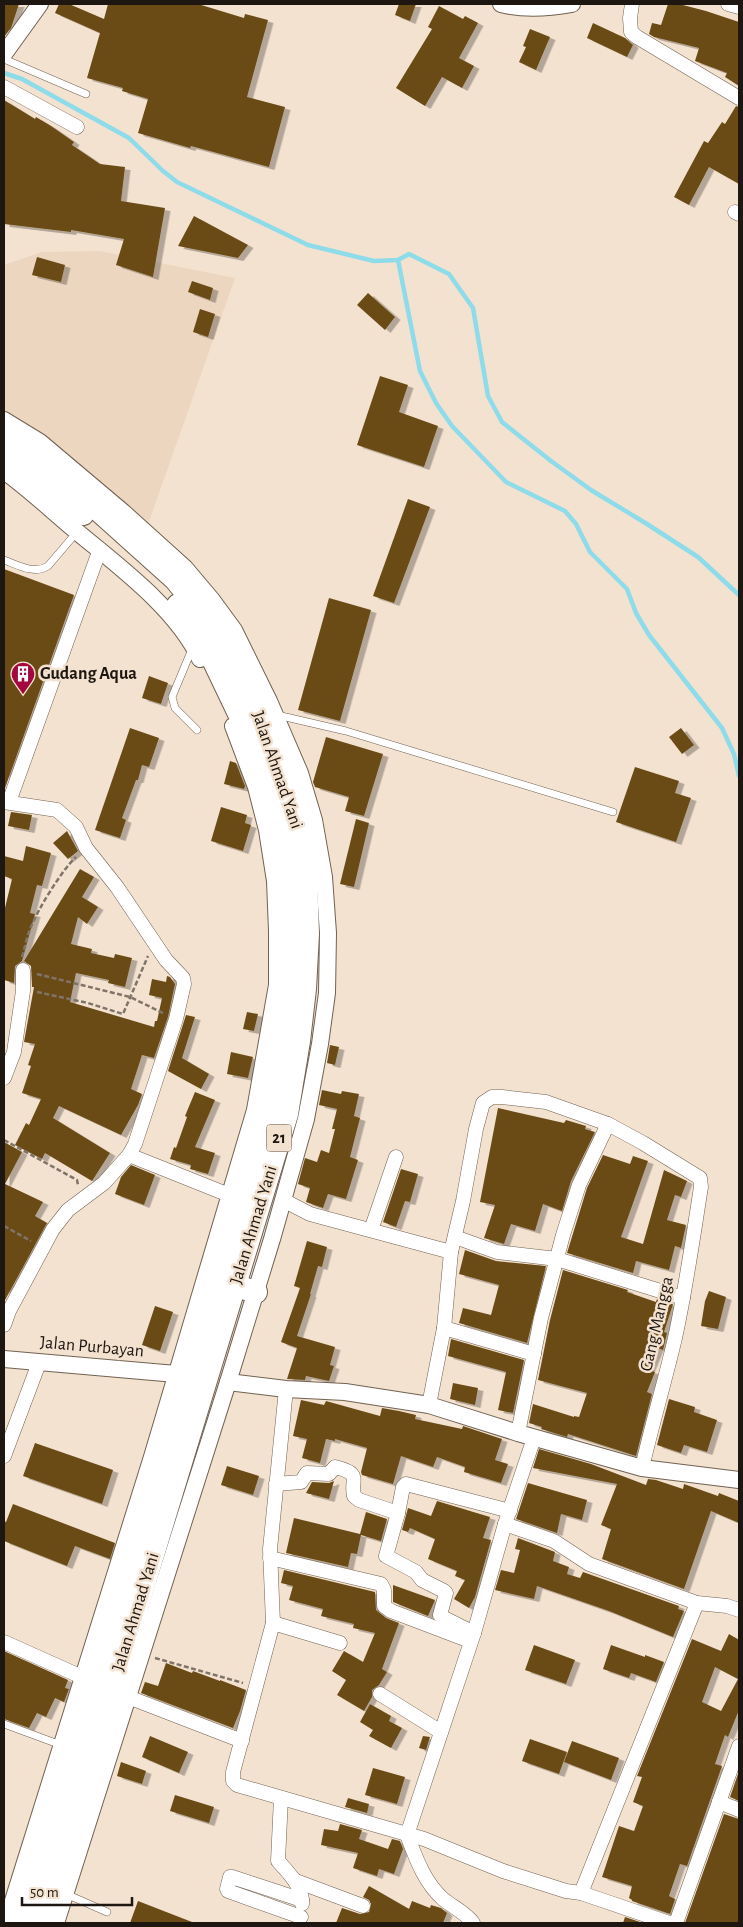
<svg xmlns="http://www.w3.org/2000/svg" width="743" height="1927" font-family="'Alegreya Sans',sans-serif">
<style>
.built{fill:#edd6bf}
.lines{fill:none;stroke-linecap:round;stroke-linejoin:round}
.stream{stroke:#8edbea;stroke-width:4.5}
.building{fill:#6a4c18;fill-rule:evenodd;filter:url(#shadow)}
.service-casing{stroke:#716252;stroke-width:8}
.minor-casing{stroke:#716252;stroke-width:15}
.tertiary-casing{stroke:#716252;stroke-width:18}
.trunk-casing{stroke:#716252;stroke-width:24}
.path{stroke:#807469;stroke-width:2.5;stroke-dasharray:5 2.5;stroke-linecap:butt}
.service{stroke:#fff;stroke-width:7}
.minor{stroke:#fff;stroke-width:14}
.tertiary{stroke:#fff;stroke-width:16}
.trunk{stroke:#fff;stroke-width:22}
.labels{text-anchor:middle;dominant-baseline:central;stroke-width:5;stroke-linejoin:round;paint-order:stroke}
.shield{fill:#f4e2d0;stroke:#5e544a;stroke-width:1}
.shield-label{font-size:16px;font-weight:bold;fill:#1e1711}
.poi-label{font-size:18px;font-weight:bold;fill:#1e1711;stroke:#f4e2d0;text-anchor:start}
.street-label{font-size:18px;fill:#1e1711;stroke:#f4e2d0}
</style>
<defs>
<filter id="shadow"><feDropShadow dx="5.5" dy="3" stdDeviation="0" flood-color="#0004"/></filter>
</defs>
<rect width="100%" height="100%" fill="#f4e2d0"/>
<path class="built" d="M100 251 235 278 147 527 4 411V265L42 252Z"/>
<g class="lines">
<g class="stream">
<path d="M4 73 22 79 129 138 163 171 177 182 308 245 374 261 398 260 409 254 449 274 473 308 488 396 502 422 551 461 591 490 647 524 698 557 739 595"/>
<path d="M398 260 420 371 436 403 452 426 506 482 565 511 576 524 590 552 627 589 636 613 649 635 722 728 734 754 739 776"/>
</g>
</g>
<g class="building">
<path d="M4 4H19L11 28 4 37Z"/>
<path d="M59 4H69L104 19 108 4H198L244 18 245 14 268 20 247 97 285 107 269 167 191 146 190 148 138 133 148 99 122 91 123 88 87 78 100 33 55 13Z"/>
<path d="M399 4H416L410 21 395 15Z"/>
<path d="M668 4H679L706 11 739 22V86L725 77 727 73 695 61 699 48 654 37 649 34 652 23 661 25Z"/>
<path d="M439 6 463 19 465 16 478 23 459 58 474 66 462 88 442 77 425 106 396 88 432 29 428 27Z"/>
<path d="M593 23 625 38 633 45 627 57 587 38Z"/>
<path d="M530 29 550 37 536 70 519 62 526 47 523 46Z"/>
<path d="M4 100 35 119 36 117 51 126 74 142 72 145 100 164 125 167 121 201 165 208 153 277 116 265 124 239 71 230V232L4 224Z"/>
<path d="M736 106 739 107V184L709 167 689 205 674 197 704 141 708 143 722 122 725 124Z"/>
<path d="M194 216 248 245 238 258 178 246Z"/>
<path d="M37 257 65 265 61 282 32 275Z"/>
<path d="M192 281 213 288 210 300 188 292Z"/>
<path d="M368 293 395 317 385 330 357 305Z"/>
<path d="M200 309 215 314 208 337 193 332Z"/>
<path d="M380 376 408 385 399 412 438 426 424 467 357 445Z"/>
<path d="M408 499 430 507 394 603 373 596Z"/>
<path d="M4 569 74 595 4 791Z"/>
<path d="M329 598 371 610 340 721 298 710Z"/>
<path d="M149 676 168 683 161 704 142 698Z"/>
<path d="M130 728 159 738 149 767 142 765 138 780H136L122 818 126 820 120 838 95 830Z"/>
<path d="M681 728 694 745 682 754 669 737Z"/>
<path d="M326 737 383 754 364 816 345 811 349 797 315 787 313 782Z"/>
<path d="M230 761 236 763 245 786 244 789 224 784Z"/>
<path d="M635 767 679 781 675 793 691 798 676 842 616 822Z"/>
<path d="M221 807 247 815 245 823 251 825 243 851 211 841Z"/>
<path d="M11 812 32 815 29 830 8 826Z"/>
<path d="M356 819 369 823 354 887 340 884Z"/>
<path d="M67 831 78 851 68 859 53 843Z"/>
<path d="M26 846 51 853 42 886 37 885 30 913 35 914 22 961 15 966 14 983 4 980V912L12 879 4 876V856L23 861Z"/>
<path d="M80 869 94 877 82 897 98 907 87 924 78 917 71 944 92 949 91 953 114 958 115 954 132 958 125 987 108 983 109 980 76 973 70 1002 154 1027 155 1021H157L162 998 149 995 152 979 166 982 167 976 170 977 175 984 168 1017 154 1058 142 1055 131 1089 142 1094 138 1105 121 1135 59 1106 53 1118 110 1153 92 1181 45 1153 42 1159 15 1145 26 1123 29 1125 41 1099 22 1093 31 1066 28 1065 35 1044 24 1042 34 987H32L31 966 24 961Z"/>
<path d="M247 1012 258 1014 254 1031 243 1029Z"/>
<path d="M186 1015 195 1017 182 1058 209 1074 201 1089 168 1071Z"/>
<path d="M330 1045 339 1047 335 1065 327 1063Z"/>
<path d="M231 1052 253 1057 248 1078 227 1074Z"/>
<path d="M322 1090 341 1094 342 1091 359 1094 354 1116 360 1118 350 1157 358 1160 346 1199 328 1194 323 1208 306 1202 310 1188 298 1184 305 1158 317 1162 321 1150 329 1153 335 1129H332L337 1109 319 1105Z"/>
<path d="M195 1092 215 1100 195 1147 215 1153 208 1174 190 1169 191 1165 170 1159 174 1147 176 1148 187 1117 185 1116Z"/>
<path d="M498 1108 564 1123 566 1120 586 1126 585 1129 595 1132 571 1181 562 1211 543 1204 535 1231 511 1224 504 1244 484 1238 495 1205 480 1202Z"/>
<path d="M4 1142 22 1152 5 1184 43 1202 35 1216 47 1223 4 1302Z"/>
<path d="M603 1155 630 1164 633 1156 648 1161 621 1237 643 1244 664 1170 687 1181 681 1197 675 1195 667 1220 686 1225 681 1248 675 1246 669 1270 636 1261 633 1273 567 1253 587 1188Z"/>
<path d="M131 1165 155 1175 144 1205 115 1194 121 1177Z"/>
<path d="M401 1169 418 1174 410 1202 405 1201 396 1227 383 1222Z"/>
<path d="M307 1241 327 1247 322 1267 318 1266 310 1294H311L297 1336 335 1347 330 1365 334 1366 329 1381 306 1376 305 1380 287 1379 297 1348 281 1342 300 1288 294 1286Z"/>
<path d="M465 1250 496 1261 546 1266 527 1343 459 1323 463 1308 491 1315 499 1285 459 1274Z"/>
<path d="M563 1270 628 1290 627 1292 656 1302 657 1299 673 1304 664 1332 667 1333 663 1350 658 1348 649 1370 655 1372 647 1392 652 1394 636 1456 568 1434 567 1437 541 1429 542 1427 529 1423 533 1404 574 1417V1416L579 1417 587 1393 538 1380 550 1320Z"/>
<path d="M709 1291 726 1297 718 1329 701 1326 705 1301Z"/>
<path d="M155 1306 173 1312 160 1351 142 1345Z"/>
<path d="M451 1339 524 1360 513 1413 498 1410 506 1372 448 1356Z"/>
<path d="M453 1383 478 1388 475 1405 450 1399Z"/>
<path d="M669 1399 695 1407 694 1412 717 1420 707 1452 684 1445 681 1453 657 1445Z"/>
<path d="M301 1400 324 1405 326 1401 380 1416 382 1408 399 1411 416 1415 415 1419 462 1429 463 1426 502 1439 495 1460 508 1464 501 1483 464 1472 465 1467 437 1457 433 1467 401 1456 393 1484 362 1475 361 1472 367 1448 335 1439V1441L326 1439 320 1463 302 1458 307 1439 293 1436Z"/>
<path d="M35 1443 113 1470 102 1504 23 1476Z"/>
<path d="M539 1449 591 1464 646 1485 648 1479 656 1480 683 1489 684 1484 718 1496 719 1493 739 1501V1523L711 1511 684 1589 602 1559 611 1529 601 1525 617 1484 533 1468Z"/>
<path d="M227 1466 259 1476 253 1495 221 1485Z"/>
<path d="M334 1481 329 1499 306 1493 312 1482 329 1483Z"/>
<path d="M528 1483 587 1500 582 1520 561 1514 557 1533 516 1519Z"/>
<path d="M437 1501 490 1517 483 1538 491 1540 475 1597 469 1608 454 1599 465 1580 455 1576 457 1571 428 1559 435 1539 410 1528 408 1532 402 1530 408 1508 431 1516Z"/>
<path d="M13 1504 115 1543 110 1559 75 1546 67 1566 4 1541V1521L6 1522Z"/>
<path d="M366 1512 387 1519 381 1541 361 1535 357 1554 351 1553 348 1567 286 1553 294 1518 360 1534Z"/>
<path d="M518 1538 555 1552 553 1561 569 1567 567 1574 580 1578 583 1572 679 1606 678 1609 684 1611 673 1637 609 1611 537 1586 534 1599 495 1590 501 1570 514 1573 520 1550 515 1549Z"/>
<path d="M284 1570 375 1592 376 1610 386 1618 399 1623 382 1669 387 1672 379 1685 372 1690V1697L364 1711 337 1695 346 1680 332 1671 344 1651 363 1662 375 1633 353 1628 354 1624 321 1616 323 1609 289 1600 293 1586 281 1583Z"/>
<path d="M393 1585 435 1600 428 1616 393 1602Z"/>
<path d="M729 1634 739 1640V1710L728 1737 725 1735 715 1764 722 1766 687 1866 680 1864 669 1896 675 1899 670 1914 632 1901V1900L629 1898 632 1886 602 1877 619 1826 634 1831 643 1806 633 1802 642 1777 637 1776 692 1639 721 1651ZM715 1667 738 1679 721 1711 702 1702Z"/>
<path d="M534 1645 575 1660 566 1684 525 1670Z"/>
<path d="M611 1645 645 1657V1655L664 1662 656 1682 631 1673 629 1678 603 1669Z"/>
<path d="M4 1651 68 1680 65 1688 69 1689 64 1702 55 1698 46 1717 37 1713 29 1728 4 1719Z"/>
<path d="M166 1663 192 1673 193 1671 220 1681V1680L246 1690 240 1711 233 1728 141 1693 145 1682 158 1686Z"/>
<path d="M370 1704 391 1716 389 1721 402 1728 391 1748 369 1736 373 1730 360 1722Z"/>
<path d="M150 1736 188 1752 179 1773 142 1757Z"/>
<path d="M423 1736 430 1737 426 1750 419 1748Z"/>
<path d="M530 1739 567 1752 559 1774 522 1761Z"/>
<path d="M572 1741 619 1758 611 1780 564 1762Z"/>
<path d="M121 1762 146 1771 142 1784 117 1776Z"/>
<path d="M373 1768 405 1777 397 1804 365 1795Z"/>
<path d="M738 1774H739V1801L730 1797Z"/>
<path d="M175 1795 214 1807 209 1823 170 1811Z"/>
<path d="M348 1798 369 1804 367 1813 345 1807Z"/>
<path d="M724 1814 739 1819V1923H685Z"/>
<path d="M340 1824 362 1830 359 1839 388 1849 392 1839 400 1841 403 1849 394 1874 379 1869 377 1876 353 1868 358 1853 321 1845 324 1829 338 1831Z"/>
<path d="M369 1886 409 1909 412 1901 430 1908 431 1905 441 1908 447 1913 443 1923H336L342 1908 360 1914 369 1912 371 1904 369 1900 363 1897Z"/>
<path d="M138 1901 192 1922V1923H130Z"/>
<path d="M625 1917 640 1922 623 1923Z"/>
</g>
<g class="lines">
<defs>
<g id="service">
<path d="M4 59 86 94"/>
<path d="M4 560C18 565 34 575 48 566L77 532"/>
<path d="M192 649 172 697 175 708 197 730"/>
<path d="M277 715 346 731 613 812"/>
<path d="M4 1724 61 1745"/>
<path d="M66 1894 107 1912"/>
</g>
<g id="minor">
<path d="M632 4 630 18 631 32 637 37 739 98"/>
<path d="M728 4 739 7"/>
<path d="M4 87 77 127"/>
<path d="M735 212 739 214"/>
<path d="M4 802 57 810 76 827 86 848 117 887 166 960 183 978 184 984 176 1019 135 1144 129 1155 104 1183 68 1210 53 1229 9 1311 4 1325"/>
<path d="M9 802 100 549"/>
<path d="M4 1078 14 1052 23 991V970"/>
<path d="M129 1155 229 1195"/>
<path d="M283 1200 310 1214 451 1252"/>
<path d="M371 1230 396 1157"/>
<path d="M455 1237 497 1252 557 1259 683 1298"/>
<path d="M444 1328 534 1354"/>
<path d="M286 1389 270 1549 273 1623 233 1772V1781L237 1785 424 1839 503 1871 566 1891 581 1893 697 1603"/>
<path d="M429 1405 444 1328 451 1252 463 1201 476 1129 483 1103 492 1097H502L546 1102 608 1124 643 1143 700 1178 701 1187C693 1237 686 1288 675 1338 665 1381 652 1424 642 1468"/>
<path d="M518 1433 541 1318 563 1235 579 1185 608 1124"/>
<path d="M4 1456 39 1363"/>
<path d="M276 1484 301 1482 307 1473 329 1474 335 1467C363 1474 350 1479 354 1496L359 1500 398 1513 386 1556 416 1572 422 1580 444 1591 446 1593 440 1615 442 1617 474 1633"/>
<path d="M398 1513 403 1487 406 1484 510 1511"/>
<path d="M505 1524 554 1541 589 1564 697 1603 727 1606 739 1610"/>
<path d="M270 1558 381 1584 384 1590V1606L391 1611 470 1641"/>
<path d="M273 1623 340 1643"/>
<path d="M4 1642 82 1677"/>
<path d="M380 1694 441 1732"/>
<path d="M128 1697 242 1741"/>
<path d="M281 1798 278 1861C289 1873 303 1887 302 1904"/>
<path d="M719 1802 739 1810"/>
<path d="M296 1881 363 1906"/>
<path d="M581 1893 669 1923"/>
<path d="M301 1917 228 1891 227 1889 230 1877H232L302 1900"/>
<path d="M473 1923C466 1913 453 1907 443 1899 424 1882 416 1858 407 1835L474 1633 505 1524 534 1438"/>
<path d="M676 1923 739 1746"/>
</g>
<g id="tertiary">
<path d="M501 4C523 10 550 8 572 4"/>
<path d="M4 54 40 4"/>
<path d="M4 420 40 442 123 512 185 568 212 600 234 630 269 701 300 773 314 820 324 877 328 933 327 993 320 1044 306 1119 272 1239 228 1382 56 1923"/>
<path d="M4 471C29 489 51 510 75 530 118 566 176 608 200 659"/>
<path d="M4 1359 176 1374"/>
<path d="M228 1382 286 1389 345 1392 429 1405 518 1433 642 1468 739 1480"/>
<path d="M6 1923 152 1457 255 1110 277 985V931L275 881 267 830 256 787 233 726"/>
</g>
<g id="trunk">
<path d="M4 432 39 457 175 579 223 638 257 709 283 776 298 826 306 878 308 934 305 989 299 1041 287 1114 41 1923"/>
<path d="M4 455 83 514"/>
<path d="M236 1286 256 1292"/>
<path d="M21 1923 57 1802 226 1259 268 1113 288 998 292 941 291 889 269 786 241 718 208 649 178 605"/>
</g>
</defs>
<use href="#service" class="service-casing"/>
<use href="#minor" class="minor-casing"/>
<use href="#tertiary" class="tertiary-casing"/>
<use href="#trunk" class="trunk-casing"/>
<g class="path">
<path d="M22 957C25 947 27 936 31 927 38 909 62 870 76 857"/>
<path d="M37 974 130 997 165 1014"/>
<path d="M37 992 88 1003 123 1014 148 956"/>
<path d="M4 1140 77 1180 78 1185"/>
<path d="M4 1226 31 1241"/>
<path d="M155 1658 243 1683"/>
</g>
<use href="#service" class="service"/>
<use href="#minor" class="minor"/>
<use href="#tertiary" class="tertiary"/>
<use href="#trunk" class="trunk"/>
</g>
<defs>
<symbol id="building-pin" viewBox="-11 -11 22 30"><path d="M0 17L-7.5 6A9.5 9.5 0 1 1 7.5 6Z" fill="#a3073e" stroke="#f4e2d0"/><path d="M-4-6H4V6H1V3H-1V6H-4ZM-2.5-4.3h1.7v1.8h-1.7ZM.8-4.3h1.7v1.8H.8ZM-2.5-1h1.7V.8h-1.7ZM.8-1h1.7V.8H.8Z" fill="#fff"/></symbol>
</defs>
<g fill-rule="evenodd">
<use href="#building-pin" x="9" y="660" width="28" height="38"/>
</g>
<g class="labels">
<rect class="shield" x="266.5" y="1124.5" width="25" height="27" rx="4"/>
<g class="shield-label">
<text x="279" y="1138">21</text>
</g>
<g class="poi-label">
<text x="40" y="674">Gudang Aqua</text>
</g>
<g class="street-label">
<text transform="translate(277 770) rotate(71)">Jalan Ahmad Yani</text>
<text transform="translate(254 1225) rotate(-73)">Jalan Ahmad Yani</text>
<text transform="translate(657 1324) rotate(-77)">Gang Mangga</text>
<text transform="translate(92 1347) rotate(5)">Jalan Purbayan</text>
<text transform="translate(136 1612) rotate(-73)">Jalan Ahmad Yani</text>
</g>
</g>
<rect width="743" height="1927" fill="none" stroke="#1e1711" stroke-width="10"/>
<path d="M22 1897v8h110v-8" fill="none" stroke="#1e1711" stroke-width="2.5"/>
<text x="30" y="1897" font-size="15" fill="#1e1711" stroke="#f4e2d0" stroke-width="4" paint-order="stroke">50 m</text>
</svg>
